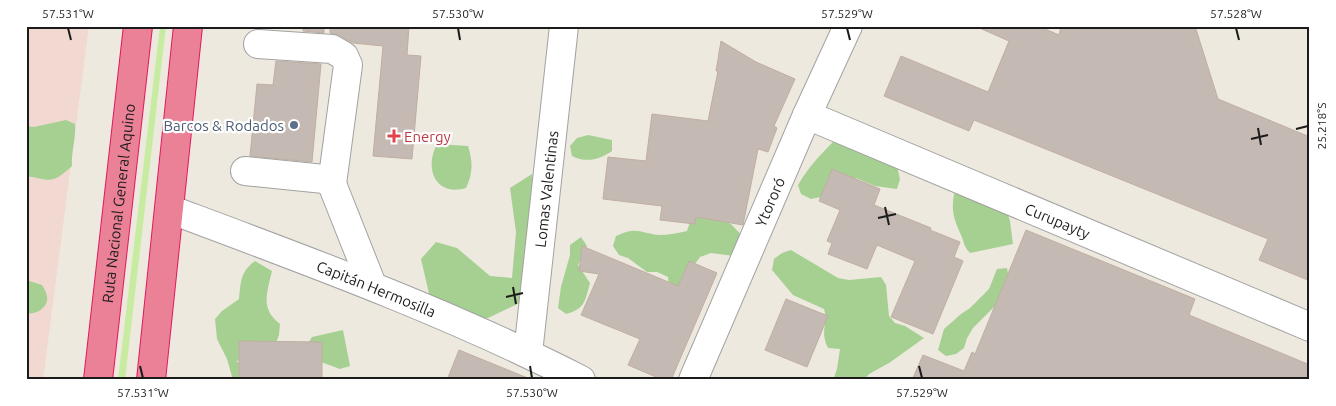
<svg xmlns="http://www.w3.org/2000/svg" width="1336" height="406" font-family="Ubuntu,sans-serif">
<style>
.military{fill:#f1d9d1}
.grass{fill:#c7eca1}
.forest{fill:#a5d091}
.building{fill:#c5bab3;stroke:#c0aea1}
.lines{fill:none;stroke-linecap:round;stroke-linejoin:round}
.minor-casing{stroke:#a2a2a2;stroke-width:30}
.highway-casing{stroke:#e01860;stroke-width:30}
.minor{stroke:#fff;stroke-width:28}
.highway{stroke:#eb8196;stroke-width:28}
.ticks{fill:none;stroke:#1b1b1b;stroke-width:2}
.service-dot{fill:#5c6f8a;stroke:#fff;stroke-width:2}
.health-dot{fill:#e0444e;stroke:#fff;stroke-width:2}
.labels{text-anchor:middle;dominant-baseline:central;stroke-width:4.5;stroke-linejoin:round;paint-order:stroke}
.service-label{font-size:15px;fill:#4e5e75;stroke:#fff;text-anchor:end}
.health-label{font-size:15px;fill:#be3a42;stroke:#fff;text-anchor:start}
.street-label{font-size:15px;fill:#1b1b1b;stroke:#fff}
.neatline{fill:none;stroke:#1b1b1b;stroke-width:2}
.ticks-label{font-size:12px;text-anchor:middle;fill:#1b1b1b}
</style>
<rect width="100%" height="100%" fill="#eee9df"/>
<path class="military" d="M26 26H89L43 380H26Z"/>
<path class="grass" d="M160 26H166L125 380H118Z"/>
<g class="forest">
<path d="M66 120 75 124C76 139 71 152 72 166 51 185 52 180 26 176V126L34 127Z"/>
<path d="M843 132 890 138 900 179 897 189 875 186 856 178H845L821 197 811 199 801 194 798 185C810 164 826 149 843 132Z"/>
<path d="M588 135 612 140V151C599 160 586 163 572 156L570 146 577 138Z"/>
<path d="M437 144 468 146C473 162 473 173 466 188 435 197 424 168 437 144Z"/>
<path d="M532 174 534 194 526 300 488 318 465 321 430 298 421 259 436 242 457 248 490 276 512 278 516 232 510 188Z"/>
<path d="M974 187 1007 212 1010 221 1013 244 970 253C964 247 964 242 961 235 954 219 951 212 954 194Z"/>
<path d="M694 210 731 224 746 240 734 256 711 253 700 257 670 298 668 277 657 272H647L628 258 619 255 613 246 616 236C638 226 639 233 659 235 669 235 678 233 687 231Z"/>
<path d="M581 237 587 246 578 265 590 283C585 301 585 309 566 314L558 308 561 287 570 255V245Z"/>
<path d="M791 250 838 278 849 280 881 277 886 285 889 316 895 323 905 326 924 338 889 363 869 374 864 380H833L837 369 840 349 828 348C819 329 829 326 824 309L793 295 772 270 774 259 782 253Z"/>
<path d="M255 261 272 271C267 293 260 309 280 324L279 335 275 345 246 359 236 361 254 371 261 380H233L227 359 217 339 215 319 222 311 239 299C241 282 240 272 255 261Z"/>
<path d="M1007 268 1009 278 1003 298 973 328 967 338 964 348 956 354 946 356 938 350 944 329 961 314 970 308 989 289 997 269Z"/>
<path d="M26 280 42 285C49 296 50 304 39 311 34 313 32 314 26 313Z"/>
<path d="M343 330 350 366 340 369 321 362 306 347 312 337Z"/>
</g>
<g class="building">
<path d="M303 26H324V33L303 31Z"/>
<path d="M330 26H409L407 55 421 56 412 159 373 156 383 46 353 43 339 35 330 33Z"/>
<path d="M975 26H1038L1059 35 1061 26H1195L1218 99 1310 137V281L1259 260 1268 239 974 120 969 131 884 96 901 56 988 92 1009 41Z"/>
<path d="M721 41 756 62 795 79 774 126 777 128 768 152 758 149 743 225 696 217 695 224 660 220 662 206 603 199 608 157 646 161 652 114 708 121 718 71H716Z"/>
<path d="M276 61 321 64 312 162 250 156 257 84 273 85Z"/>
<path d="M832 169 880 189 874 205 931 228 930 230 960 242 954 257 963 261 933 334 891 317 915 261 877 245 867 269 828 254 832 243 827 241 840 210 819 201Z"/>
<path d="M1026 230 1195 299 1189 315 1310 365V380H912L923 355 964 371 972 352 975 354Z"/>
<path d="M582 246 678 286 689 261 717 273 671 380H663L628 365 640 339 581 315 599 274 579 271Z"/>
<path d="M786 299 828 316 807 367 765 350Z"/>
<path d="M239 341 322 342V380H239Z"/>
<path d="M459 350 530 379 529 380H447Z"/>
</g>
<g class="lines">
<defs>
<g id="minor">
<path d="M258 44 332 49 344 56 348 65 332 184"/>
<path id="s1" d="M807 115 1310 327"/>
<path d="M245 171 324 179 332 184 372 285"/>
<path id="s2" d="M169 209C308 261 448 312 581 380"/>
<path id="s3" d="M528 353 564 26"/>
<path id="s4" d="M693 380 807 115 848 26"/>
</g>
<g id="highway">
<path id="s5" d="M98 380 138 26"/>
<path d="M151 380 188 26"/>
</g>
</defs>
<use href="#minor" class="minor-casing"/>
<use href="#highway" class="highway-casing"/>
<use href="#minor" class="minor"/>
<use href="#highway" class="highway"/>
</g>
<path class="ticks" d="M68 28 71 40M458 28 460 40M847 28 850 40M1236 28 1239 40M1258 128 1261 145M1296 129 1308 126M1251 139 1268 135M885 207 889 225M878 218 896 214M513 287 516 304M506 297 523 293M140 366 143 378M530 366 532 378M919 366 922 378"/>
<circle class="service-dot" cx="294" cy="125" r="5"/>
<path class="health-dot" d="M391.5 128.5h5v5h5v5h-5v5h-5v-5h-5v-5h5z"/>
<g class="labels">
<g class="service-label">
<text x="284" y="125">Barcos &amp; Rodados</text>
</g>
<g class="health-label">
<text x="404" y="136">Energy</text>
</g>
<g class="street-label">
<text stroke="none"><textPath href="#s3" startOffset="165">Lomas Valentinas</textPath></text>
<text stroke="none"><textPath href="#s5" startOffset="178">Ruta Nacional General Aquino</textPath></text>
<text stroke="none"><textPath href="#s4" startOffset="194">Ytororó</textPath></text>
<text stroke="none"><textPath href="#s1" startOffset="272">Curupayty</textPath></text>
<text stroke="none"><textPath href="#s2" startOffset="222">Capitán Hermosilla</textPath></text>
</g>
</g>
<rect width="1336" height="406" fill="none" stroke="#ffffff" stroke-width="55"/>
<rect x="28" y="28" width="1280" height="350" class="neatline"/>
<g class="ticks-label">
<text x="68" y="18">57.531°W</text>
<text x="458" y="18">57.530°W</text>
<text x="847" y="18">57.529°W</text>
<text x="1236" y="18">57.528°W</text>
<text transform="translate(1322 126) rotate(-90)" y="4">25.218°S</text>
<text x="143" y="397">57.531°W</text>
<text x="532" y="397">57.530°W</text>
<text x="922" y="397">57.529°W</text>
</g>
</svg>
